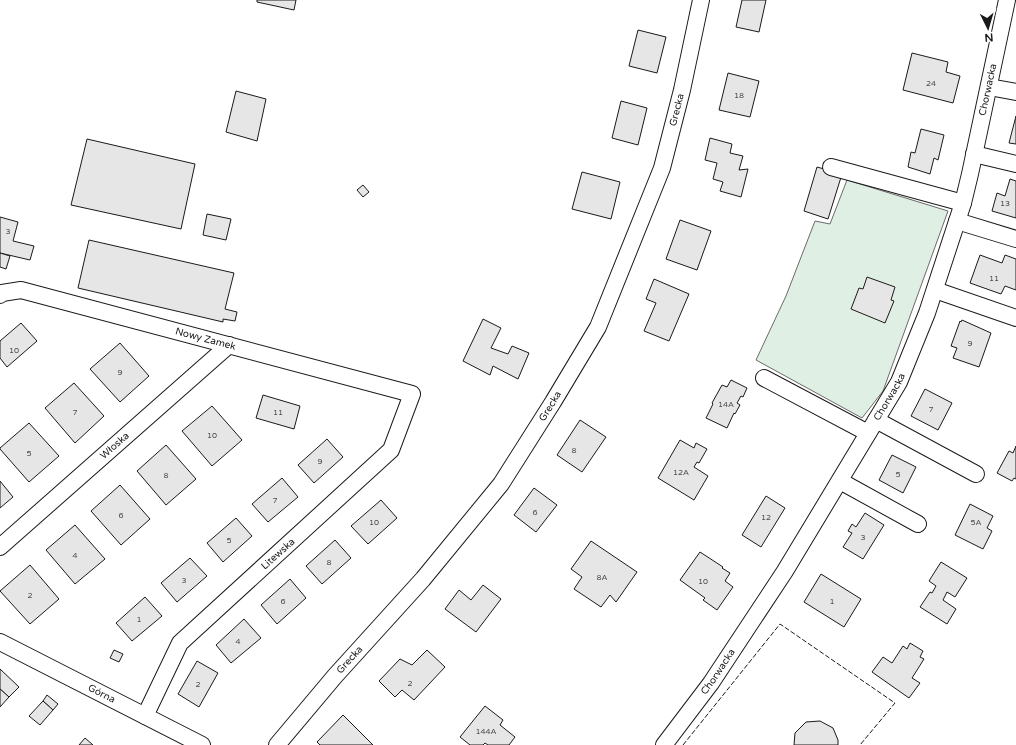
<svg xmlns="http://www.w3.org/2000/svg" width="1016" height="745" font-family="'Varela Round',sans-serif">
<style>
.grass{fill:#e0efe3;stroke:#6a6a6a}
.building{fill:#e6e6e6;stroke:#1a1a1a}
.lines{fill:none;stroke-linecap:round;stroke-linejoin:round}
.street-casing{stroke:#1a1a1a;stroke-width:18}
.street{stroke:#fff;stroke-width:16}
.fence{stroke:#1a1a1a;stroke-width:1;stroke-dasharray:5 2;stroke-linecap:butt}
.labels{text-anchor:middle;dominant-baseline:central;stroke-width:3;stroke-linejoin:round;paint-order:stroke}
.number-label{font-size:8px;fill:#4d4d4d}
.street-label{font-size:10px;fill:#1a1a1a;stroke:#fff}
</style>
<rect width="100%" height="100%" fill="#fff"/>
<path class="grass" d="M847 180 948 211 883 391 862 418 756 360 786 296 815 221 830 224Z"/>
<g class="building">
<path d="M257 0H296L294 10 257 2Z"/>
<path d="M742 0H766L759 32 736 27Z"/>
<path d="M638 30 666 37 657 73 629 66Z"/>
<path d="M912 53 948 62 946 72 960 76 953 103 903 90Z"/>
<path d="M728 73 759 81 750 117 719 110Z"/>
<path d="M236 91 266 99 257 141 226 132Z"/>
<path d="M621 101 647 108 638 145 612 138Z"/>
<path d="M1016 116V144L1009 143Z"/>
<path d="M921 129 944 135 938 160 934 158 930 174 908 167 911 152 915 153Z"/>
<path d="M710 138 732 144 730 153 743 156 739 170 748 169 741 197 720 191 723 182 713 179 717 163 705 160Z"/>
<path d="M87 139 195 164 181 229 71 205Z"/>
<path d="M817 167 842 174 828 219 804 211Z"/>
<path d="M582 172 620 182 611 219 572 209Z"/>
<path d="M1010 179 1016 181V218L992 211 997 193 1005 196Z"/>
<path d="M363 185 369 192 363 197 357 190Z"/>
<path d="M207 214 231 219 226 240 203 235Z"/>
<path d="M0 217 18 222 13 241 34 246 30 260 0 253Z"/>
<path d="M680 220 711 231 697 270 666 259Z"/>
<path d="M89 240 234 273 225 309 237 312 235 321 223 319V322L78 288Z"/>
<path d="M0 253 10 256 6 269 0 267Z"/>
<path d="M980 255 1002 263 1005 255 1016 259V290L1005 286 1001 294 970 283Z"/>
<path d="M867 277 895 287 891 300 894 301 885 323 851 309 859 288 863 289Z"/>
<path d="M654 279 689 294 669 341 644 331 656 303 646 299Z"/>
<path d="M483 319 501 328 491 348 508 354 512 346 529 353 518 379 493 366 490 375 463 361Z"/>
<path d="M962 320 991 333 979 367 953 358 957 348 951 346 960 321 961 322Z"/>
<path d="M21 323 37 341 7 367 0 358V341Z"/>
<path d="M120 343 149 376 120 402 90 369Z"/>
<path d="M731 380 747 388 743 397 741 396 737 403 740 405 735 414 734 413 727 428 706 418 713 404 712 403 722 385 727 387Z"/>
<path d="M74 383 104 416 75 443 45 408Z"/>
<path d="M925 389 952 403 938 430 911 416Z"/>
<path d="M263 395 300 406 294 429 256 418Z"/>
<path d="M212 406 242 440 212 466 182 431Z"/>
<path d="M580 420 606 437 582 472 557 455Z"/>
<path d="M29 423 59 456 29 482 0 449V448Z"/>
<path d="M327 439 343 457 314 483 298 465Z"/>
<path d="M680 440 694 448 696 443 707 449 699 463 697 462 694 467 708 476 694 500 658 478Z"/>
<path d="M166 445 196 479 166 505 137 471Z"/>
<path d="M1016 446V479L1014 478 1012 481 997 473 1009 451 1013 453Z"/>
<path d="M892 455 916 467 903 493 879 480Z"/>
<path d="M282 478 298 497 268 522 252 504Z"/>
<path d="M0 481 13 497 0 508Z"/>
<path d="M120 485 150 519 121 545 91 511Z"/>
<path d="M534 488 557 505 536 532 514 515Z"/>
<path d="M766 496 785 508 761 547 742 535Z"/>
<path d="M381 500 397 518 368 544 351 526Z"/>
<path d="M970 504 993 516 987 528 992 531 983 549 955 535Z"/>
<path d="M865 513 884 525 863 559 843 547 852 533 848 531 852 524 856 527Z"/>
<path d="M236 518 252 536 223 562 207 543Z"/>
<path d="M75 525 105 559 75 584 46 550Z"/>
<path d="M335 540 351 558 322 584 306 566Z"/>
<path d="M591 541 637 572 616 602 610 595 601 607 574 589 582 577 571 569Z"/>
<path d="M700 552 723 567 722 568 730 573 725 581 733 587 717 610 703 600 705 598 680 580Z"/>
<path d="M190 558 207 576 177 602 161 583Z"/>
<path d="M941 562 967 578 955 597 947 592 943 600 956 609 947 624 920 607 930 592 932 593 936 586 929 581Z"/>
<path d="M30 565 59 599 30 624 0 591Z"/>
<path d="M821 574 861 599 844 627 804 602Z"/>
<path d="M290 579 306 598 277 624 261 605Z"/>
<path d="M483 585 501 599 476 632 445 609 459 590 471 600Z"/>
<path d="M145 597 162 616 132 641 116 623Z"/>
<path d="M244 619 261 638 231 663 216 645Z"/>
<path d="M910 643 923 651 920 657 924 659 912 678 920 683 909 698 872 672 883 657 892 663 903 646 907 649Z"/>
<path d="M114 650 123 654 119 662 110 658Z"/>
<path d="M427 650 445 667 414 700 402 690 395 697 379 681 400 659 412 665Z"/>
<path d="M197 661 218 673 199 707 178 694Z"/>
<path d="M0 669 19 687 9 697 0 689Z"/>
<path d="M0 689 9 697 0 707Z"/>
<path d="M47 695 58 704 53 710 43 701Z"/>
<path d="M43 701 53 710 40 725 29 716Z"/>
<path d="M485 706 503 720 500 725 515 737 509 745H488L485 743 483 745H470L460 737Z"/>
<path d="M343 715 373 745H320L317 742Z"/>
<path d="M820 721 833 728 838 740V745H794L795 733 806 722Z"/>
<path d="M85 738 93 745H79Z"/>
</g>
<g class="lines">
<defs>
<g id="street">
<path d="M989 87 1016 92"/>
<path d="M974 154 1016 164"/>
<path d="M831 167 963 203"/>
<path d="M957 221 1016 239"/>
<path d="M935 290 1016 318"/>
<path id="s1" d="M0 295 2 293 21 290 412 394 391 450 180 643 145 716"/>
<path d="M764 378 868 433"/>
<path d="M876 420 976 474"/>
<path d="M840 481 918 524"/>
<path id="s2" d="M0 547 229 345"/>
<path id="s3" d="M0 642 202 745"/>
<path id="s4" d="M277 745 335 676 423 579 501 484 553 402 598 327 662 168 682 90 701 0"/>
<path id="s5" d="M664 745 711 683 785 571 899 382 927 313 963 203 970 174 1007 0"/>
</g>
</defs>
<use href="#street" class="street-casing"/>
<use href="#street" class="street"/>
<path class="fence" d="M683 745 780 624 895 703 860 745"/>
</g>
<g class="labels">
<g class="number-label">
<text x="931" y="83">24</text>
<text x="739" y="95">18</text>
<text x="1005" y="203">13</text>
<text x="8" y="231">3</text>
<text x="994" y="278">11</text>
<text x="970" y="343">9</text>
<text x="14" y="350">10</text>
<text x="120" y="372">9</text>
<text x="726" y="404">14A</text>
<text x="931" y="409">7</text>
<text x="75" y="412">7</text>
<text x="278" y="412">11</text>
<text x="212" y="435">10</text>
<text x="574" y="450">8</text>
<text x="29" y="453">5</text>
<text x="320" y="461">9</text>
<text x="681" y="472">12A</text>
<text x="898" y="474">5</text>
<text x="166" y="475">8</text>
<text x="275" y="500">7</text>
<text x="535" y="512">6</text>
<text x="121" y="515">6</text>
<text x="766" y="517">12</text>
<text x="374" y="522">10</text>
<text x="976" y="522">5A</text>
<text x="863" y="537">3</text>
<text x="229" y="540">5</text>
<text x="75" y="555">4</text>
<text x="329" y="562">8</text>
<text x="602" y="577">8A</text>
<text x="184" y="580">3</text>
<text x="703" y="581">10</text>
<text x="30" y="595">2</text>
<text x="283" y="601">6</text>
<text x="832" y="601">1</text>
<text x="139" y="619">1</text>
<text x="238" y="641">4</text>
<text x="410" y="683">2</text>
<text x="198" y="684">2</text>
<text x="486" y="731">144A</text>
</g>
<g class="street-label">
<text stroke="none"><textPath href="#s5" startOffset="739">Chorwacka</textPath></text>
<text stroke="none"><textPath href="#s4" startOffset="760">Grecka</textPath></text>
<text stroke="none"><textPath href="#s1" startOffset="213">Nowy Zamek</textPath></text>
<text stroke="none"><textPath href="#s5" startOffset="415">Chorwacka</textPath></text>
<text stroke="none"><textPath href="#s4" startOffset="436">Grecka</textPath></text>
<text stroke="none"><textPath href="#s2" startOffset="153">Włoska</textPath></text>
<text transform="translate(278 554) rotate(-42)">Litewska</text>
<text stroke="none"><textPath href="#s4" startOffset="112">Grecka</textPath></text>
<text stroke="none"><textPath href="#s5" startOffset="91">Chorwacka</textPath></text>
<text stroke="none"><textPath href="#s3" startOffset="114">Górna</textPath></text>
</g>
</g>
<g transform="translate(988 28) rotate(175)" stroke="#ffffff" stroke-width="3" paint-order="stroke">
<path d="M0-3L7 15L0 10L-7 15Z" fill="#1a1a1a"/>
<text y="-6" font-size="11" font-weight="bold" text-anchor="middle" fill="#1a1a1a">N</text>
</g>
</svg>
